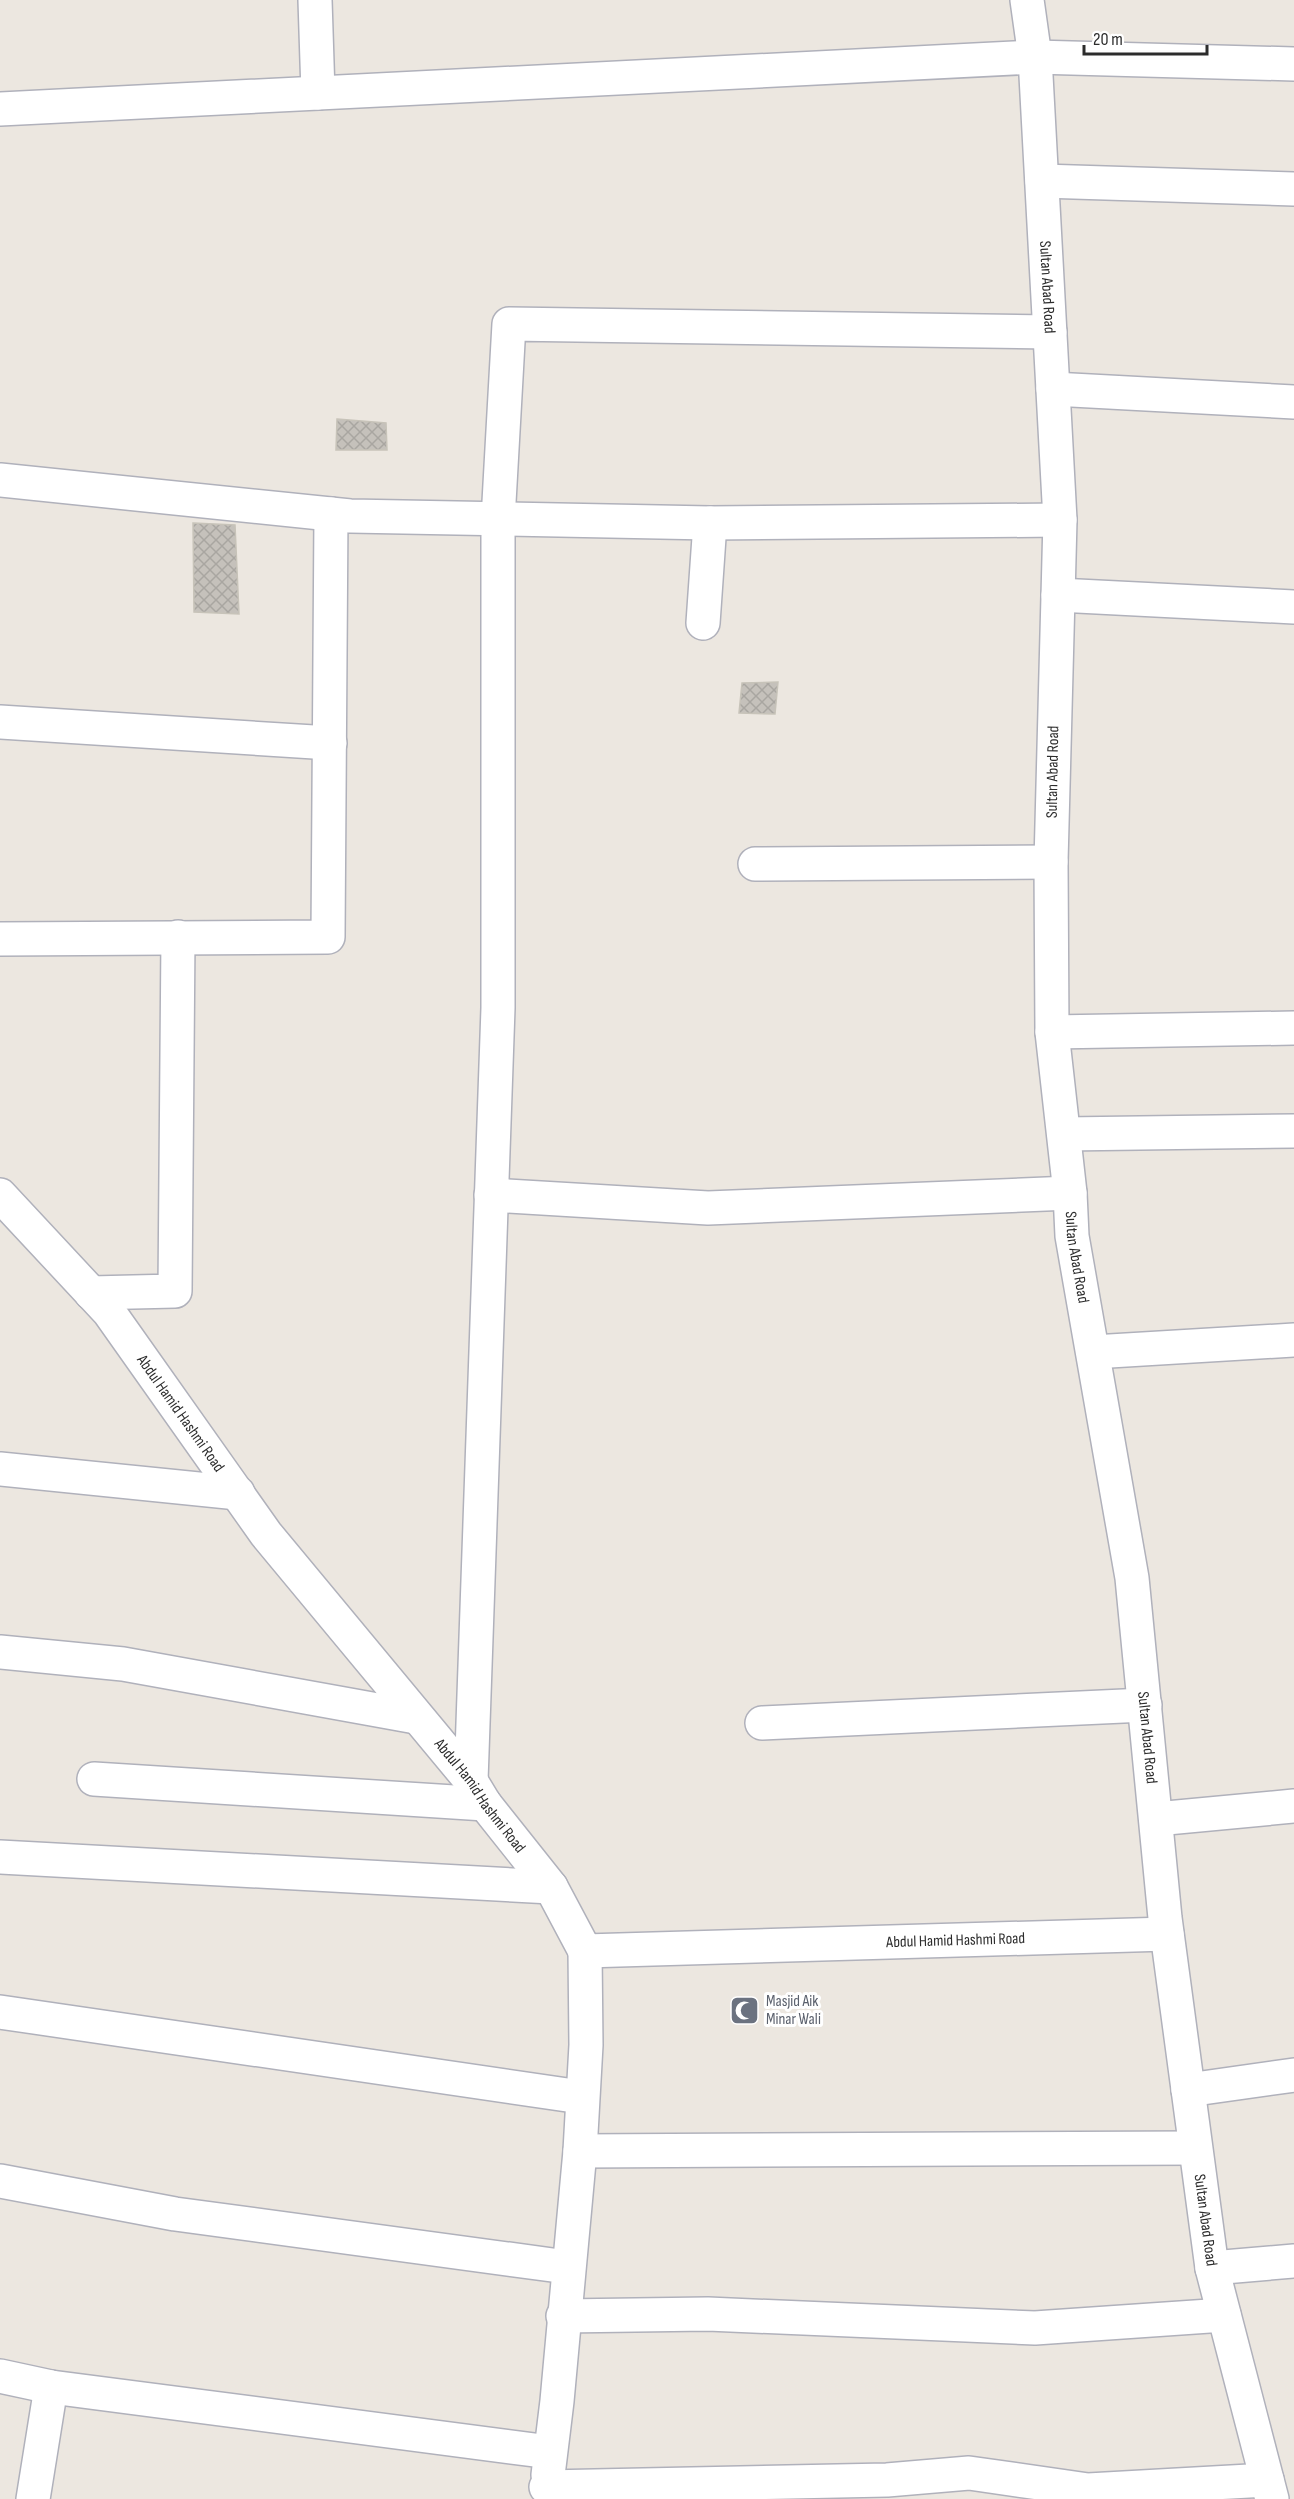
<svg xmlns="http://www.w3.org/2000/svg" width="1294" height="2499" font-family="'Sofia Sans Condensed',sans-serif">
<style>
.building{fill:url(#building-cross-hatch);stroke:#c7c3b9;stroke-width:1.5}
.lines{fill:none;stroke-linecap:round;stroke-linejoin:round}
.minor-casing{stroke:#b0b1bb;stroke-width:36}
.tertiary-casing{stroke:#b0b1bb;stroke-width:36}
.minor{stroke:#fff;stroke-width:33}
.tertiary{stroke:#fff;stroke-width:33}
.labels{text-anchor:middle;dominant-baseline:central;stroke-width:6;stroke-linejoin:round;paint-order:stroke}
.street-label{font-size:16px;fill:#2c2c2c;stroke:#fff}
.worship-label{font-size:16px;fill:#5b616d;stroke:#fff;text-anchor:start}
</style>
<defs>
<pattern id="building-cross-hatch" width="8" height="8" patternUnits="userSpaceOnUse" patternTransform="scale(1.5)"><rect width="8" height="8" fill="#c5c1bb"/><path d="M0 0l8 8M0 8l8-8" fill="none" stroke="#a9a6a1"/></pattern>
</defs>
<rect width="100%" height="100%" fill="#ece7e0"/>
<g class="building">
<path d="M337 419 386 423 387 450H336Z"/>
<path d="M193 523 235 525 239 614 194 612Z"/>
<path d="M778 682 775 714 739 713 742 683Z"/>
</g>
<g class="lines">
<defs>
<g id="minor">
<path d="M315 0 318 93"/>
<path d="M0 109 1035 57 1294 64"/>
<path d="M1042 181 1294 189"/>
<path d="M1053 389 1294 402"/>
<path d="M0 480 350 516 710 523 1060 520"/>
<path d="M1058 595 1294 607"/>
<path d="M703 623 710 523"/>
<path d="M0 722 330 743"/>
<path d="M755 864 1051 862"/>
<path d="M0 939 328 937 331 514"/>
<path d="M1052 1032 1294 1028"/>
<path d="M1064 1134 1294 1131"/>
<path id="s1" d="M0 1195 109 1312 266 1534 471 1781 485 1804 551 1887 585 1951 1167 1934"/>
<path d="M491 1195 708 1208 1070 1193"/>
<path d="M91 1293 175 1291 178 937"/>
<path d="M1093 1352 1294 1340"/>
<path d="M0 1469 238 1493"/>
<path d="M0 1652 123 1664 416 1717"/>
<path d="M762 1723 1145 1705"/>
<path d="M94 1779 485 1804"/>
<path d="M471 1781 498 1008V520L509 324 1050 332"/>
<path d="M1156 1819 1294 1806"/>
<path d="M0 1857 551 1887"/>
<path d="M0 2012 581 2097"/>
<path d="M1188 2090 1294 2075"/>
<path d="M580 2151 1195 2148"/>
<path d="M0 2181 175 2214 567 2267"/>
<path d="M1212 2268 1294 2261"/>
<path d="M563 2316 708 2314 1035 2328 1224 2315"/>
<path d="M0 2376 51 2387 550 2452"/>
<path d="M548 2475 557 2401 580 2151 586 2045 585 1951"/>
<path d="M546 2487 887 2480 969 2473 1088 2490 1267 2480"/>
<path d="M33 2499 51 2387"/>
</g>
<g id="tertiary">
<path id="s2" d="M1027 0 1035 57 1060 520 1051 862 1052 1032 1070 1193 1072 1236 1132 1578 1165 1918 1212 2268 1272 2499"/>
</g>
</defs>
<use href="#minor" class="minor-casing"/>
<use href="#tertiary" class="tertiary-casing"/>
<use href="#minor" class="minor"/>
<use href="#tertiary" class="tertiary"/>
</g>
<defs>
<symbol id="mosque-square" viewBox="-11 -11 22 22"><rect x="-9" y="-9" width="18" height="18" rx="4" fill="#6b7280" stroke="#fff"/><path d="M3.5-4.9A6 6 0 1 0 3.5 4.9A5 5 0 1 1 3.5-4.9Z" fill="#fff"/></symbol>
</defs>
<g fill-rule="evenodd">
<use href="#mosque-square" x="728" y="1994" width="33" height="33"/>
</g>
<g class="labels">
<g class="street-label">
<text stroke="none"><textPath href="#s2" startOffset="288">Sultan Abad Road</textPath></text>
<text transform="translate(1053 772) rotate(-89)">Sultan Abad Road</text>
<text stroke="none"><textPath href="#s2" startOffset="1260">Sultan Abad Road</textPath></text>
<text stroke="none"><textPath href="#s1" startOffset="284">Abdul Hamid Hashmi Road</textPath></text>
<text stroke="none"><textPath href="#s2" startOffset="1746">Sultan Abad Road</textPath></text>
<text stroke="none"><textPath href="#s1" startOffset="770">Abdul Hamid Hashmi Road</textPath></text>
<text stroke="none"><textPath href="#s1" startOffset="1329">Abdul Hamid Hashmi Road</textPath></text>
<text stroke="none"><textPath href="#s2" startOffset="2232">Sultan Abad Road</textPath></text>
</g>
<g class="worship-label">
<text x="766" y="2001">Masjid Aik<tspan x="766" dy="18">Minar Wali</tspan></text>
</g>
</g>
<path d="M1084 45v9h123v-9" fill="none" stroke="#2c2c2c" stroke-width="3"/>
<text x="1093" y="45" font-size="18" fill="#2c2c2c" stroke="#ffffff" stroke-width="4.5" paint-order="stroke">20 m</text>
</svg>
